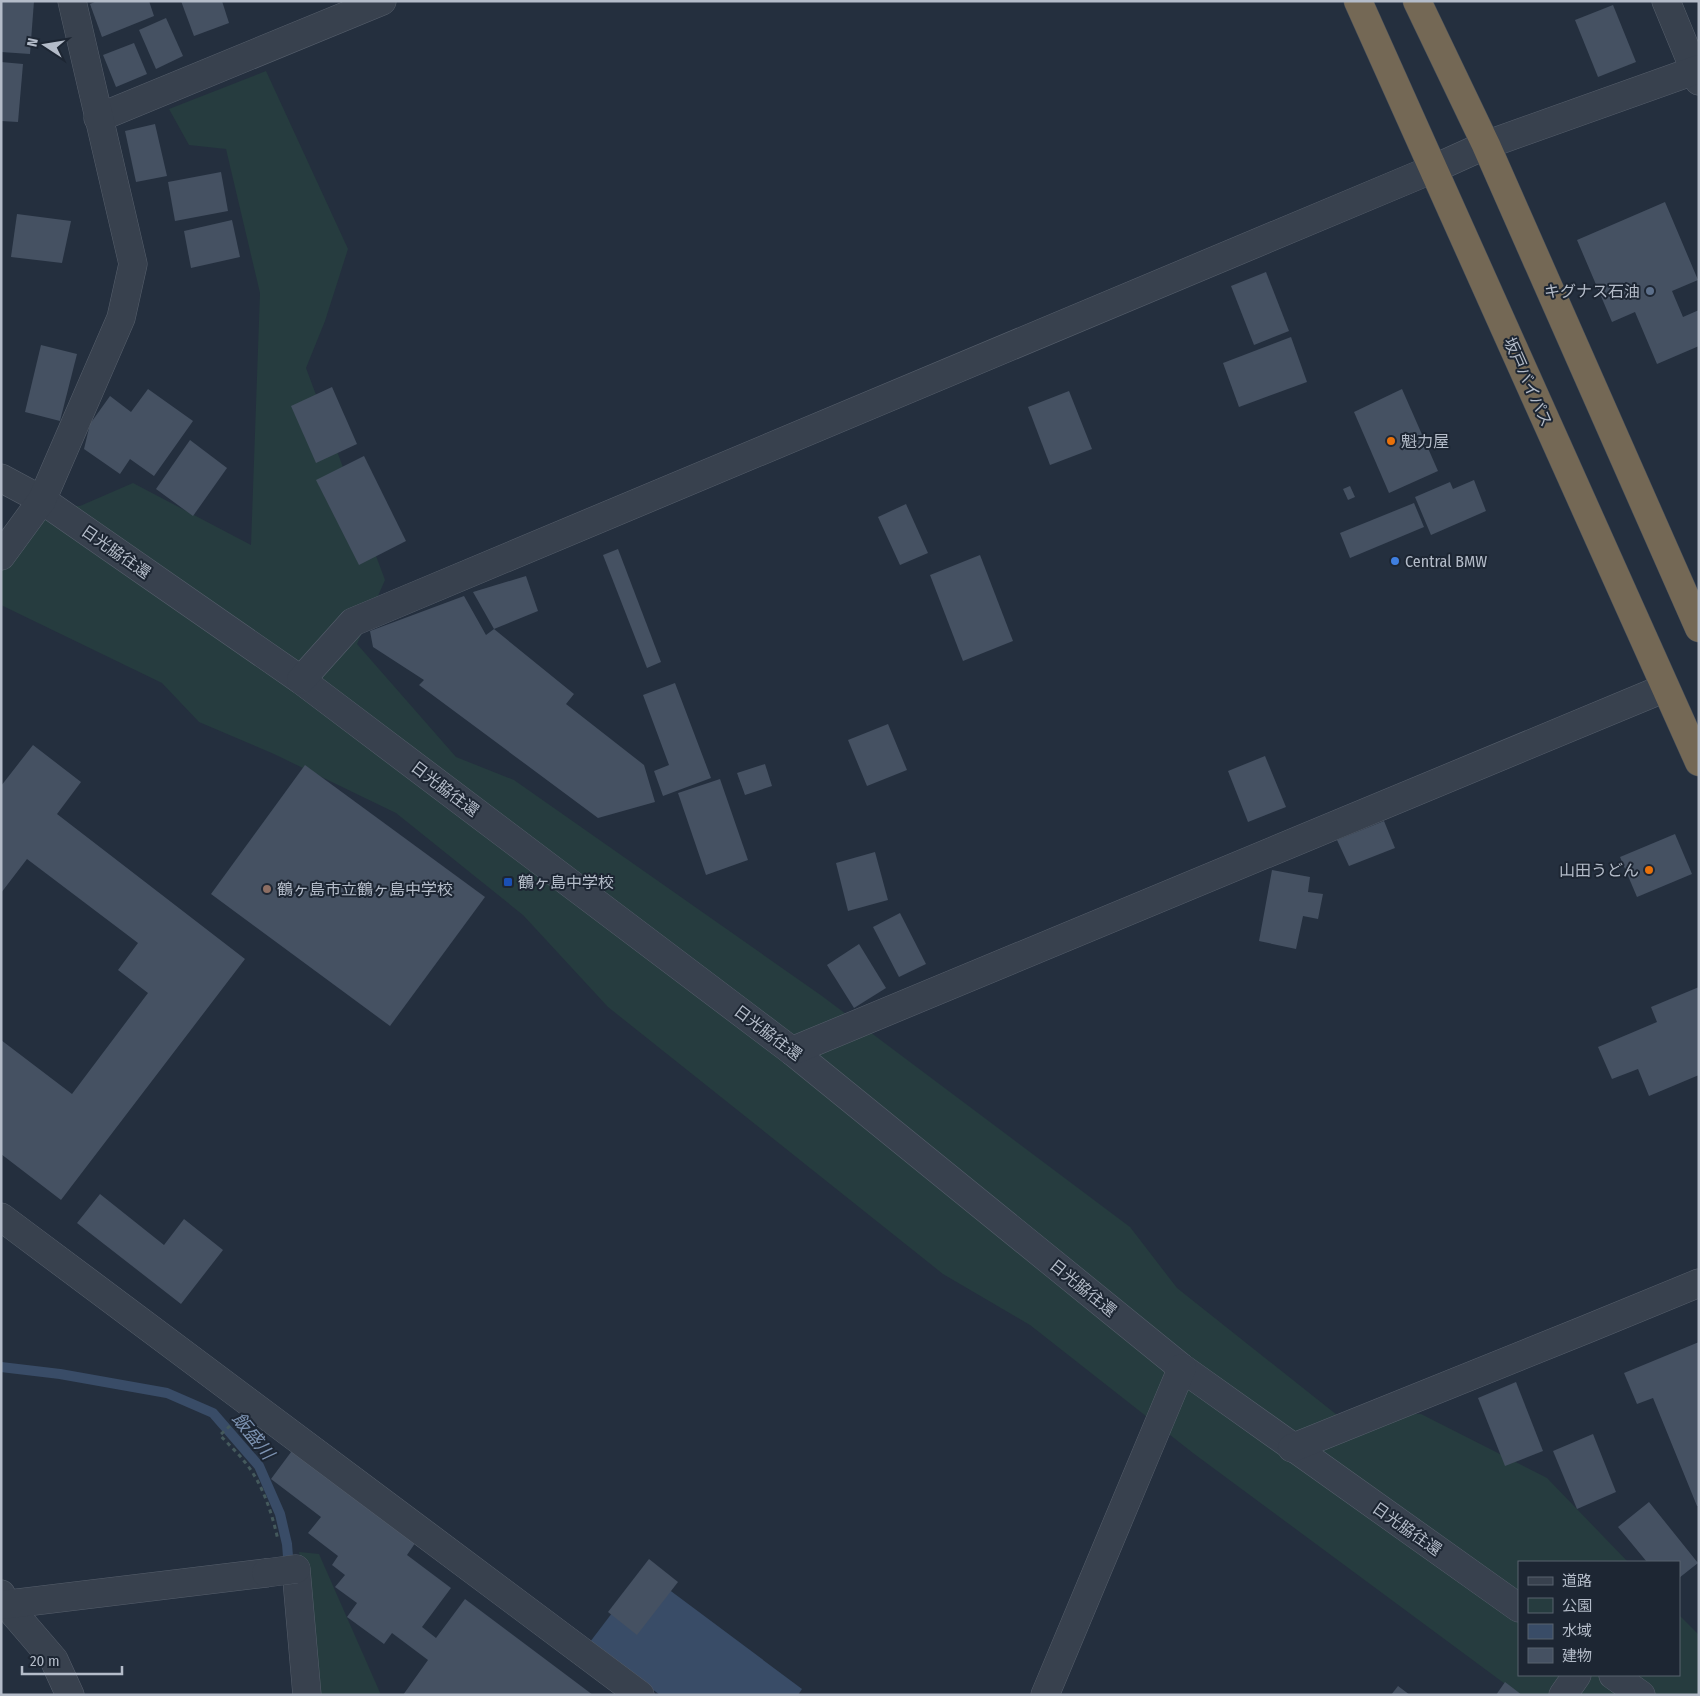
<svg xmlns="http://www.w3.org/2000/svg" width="1700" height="1696" font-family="'Fira Sans Condensed','Noto Sans JP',sans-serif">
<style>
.green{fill:#263c3f}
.water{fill:#394c67}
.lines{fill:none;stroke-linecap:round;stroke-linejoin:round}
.stream{stroke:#394c67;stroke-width:10}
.building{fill:#455162}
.minor-casing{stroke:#565f6c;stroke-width:29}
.highway-casing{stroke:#434c59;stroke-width:29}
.path{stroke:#44595c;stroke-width:3;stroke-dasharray:4 4;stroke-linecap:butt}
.minor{stroke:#38414e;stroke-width:28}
.highway{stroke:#746855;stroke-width:28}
.minor-bridge-casing{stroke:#565f6c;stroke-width:29;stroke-linecap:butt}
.minor-bridge{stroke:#38414e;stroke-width:28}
.service-dot{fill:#5c6f8a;stroke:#1d2633;stroke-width:2}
.food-dot{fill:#e8710a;stroke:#1d2633;stroke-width:2}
.shop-dot{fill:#3f7fe0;stroke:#1d2633;stroke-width:2}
.transit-dot{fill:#1a4fb4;stroke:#1d2633;stroke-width:2}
.education-dot{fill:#8d6e63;stroke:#1d2633;stroke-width:2}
.labels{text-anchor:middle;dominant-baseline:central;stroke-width:4;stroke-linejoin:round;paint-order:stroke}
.poi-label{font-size:16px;fill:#b4bcc9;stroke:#1d2633;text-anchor:start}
.street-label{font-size:16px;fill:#b4bcc9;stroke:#1d2633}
.water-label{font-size:18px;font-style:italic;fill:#7c92b1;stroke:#1d2633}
</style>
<rect width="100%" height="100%" fill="#242f3e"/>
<g class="green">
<path d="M266 71 348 249 325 321 306 368 385 580 357 644 456 757 514 780 822 996 1130 1227 1177 1288 1337 1415 1421 1414 1547 1478 1628 1562H1519V1675H1679V1615L1699 1635V1695H1520L1193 1453 1030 1325 943 1274 608 1007 523 915 396 813 274 754 199 722 162 683 1 605V553L29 504 80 506 133 483 251 545 260 293 226 149 189 145 169 109Z"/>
<path d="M299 1552 319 1554 381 1695H313Z"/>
</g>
<path class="water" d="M644 1571 802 1689 798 1695H660L590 1642Z"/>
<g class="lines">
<path class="stream" d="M1 1367 60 1374 167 1393 213 1413 259 1466 280 1514 287 1544 289 1569"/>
</g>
<g class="building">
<path d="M1 1H34L30 54 1 52Z"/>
<path d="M97 1H149L154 16 102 37 90 4Z"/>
<path d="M181 1H222L229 23 194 36Z"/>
<path d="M1613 5 1636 62 1598 77 1575 20Z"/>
<path d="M166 18 183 56 156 69 139 30Z"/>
<path d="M134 43 147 74 116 87 103 55Z"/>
<path d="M1 62 23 64 18 122 1 121Z"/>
<path d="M155 124 167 176 136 182 125 131Z"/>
<path d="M221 172 228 211 175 221 168 182Z"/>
<path d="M1665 202 1698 280 1672 291 1683 317 1699 310V346L1657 364 1635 312 1612 322 1577 240Z"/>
<path d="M17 214 71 221 62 263 11 257Z"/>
<path d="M232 220 240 257 191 268 184 231Z"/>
<path d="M1266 272 1289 331 1254 345 1231 286Z"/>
<path d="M1291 337 1307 382 1239 407 1223 363Z"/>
<path d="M41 345 77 354 60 421 25 412Z"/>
<path d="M332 387 357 444 316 463 291 406Z"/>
<path d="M148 389 193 421 154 476 130 459 120 474 84 449 90 424 110 396 131 412Z"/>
<path d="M1402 389 1438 471 1389 493 1354 412Z"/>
<path d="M1069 391 1092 449 1050 465 1028 407Z"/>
<path d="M190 440 227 468 193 516 156 489Z"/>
<path d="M364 456 406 541 359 565 316 480Z"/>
<path d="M1474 480 1486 511 1431 535 1415 497 1450 482 1453 489Z"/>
<path d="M1350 486 1355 497 1348 500 1343 489Z"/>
<path d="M1414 503 1424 527 1350 558 1340 533Z"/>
<path d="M906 504 928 553 900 565 878 517Z"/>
<path d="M618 549 661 662 647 668 603 555Z"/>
<path d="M980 555 1013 641 963 661 930 575Z"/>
<path d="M526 576 538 611 494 629 473 592Z"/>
<path d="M464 596 486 635 494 629 574 694 566 704 644 765 655 802 598 818 419 685 424 680 373 647 370 631Z"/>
<path d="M675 683 711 778 663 796 654 771 669 765 643 695Z"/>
<path d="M888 724 907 770 867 786 848 740Z"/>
<path d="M33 745 81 782 57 814 245 959 61 1200 1 1154V1040L72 1094 148 993 118 970 138 943 27 859 1 893V786Z"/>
<path d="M1265 756 1286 807 1248 822 1228 771Z"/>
<path d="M765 764 772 786 745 795 737 773Z"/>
<path d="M305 765 485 897 390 1026 211 894Z"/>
<path d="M720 779 748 860 706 875 678 793Z"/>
<path d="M1384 821 1395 848 1349 866 1337 840Z"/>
<path d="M1675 834 1692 874 1637 897 1620 857Z"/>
<path d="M875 852 888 900 848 911 836 863Z"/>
<path d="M1272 870 1310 877 1308 892 1323 894 1318 919 1303 916 1296 949 1259 941Z"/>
<path d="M900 913 926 964 899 977 873 927Z"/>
<path d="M859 944 886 988 854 1008 827 965Z"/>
<path d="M1699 987V1075L1649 1096 1638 1069 1612 1079 1598 1047 1657 1022 1651 1007Z"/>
<path d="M100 1194 164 1245 184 1219 223 1250 181 1304 77 1223Z"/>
<path d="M1699 1342V1506H1697L1653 1398 1637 1404 1624 1373Z"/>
<path d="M1516 1382 1543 1451 1505 1466 1478 1398Z"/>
<path d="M1593 1434 1616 1492 1577 1509 1553 1451Z"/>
<path d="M297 1444 420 1536 407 1555 451 1588 422 1627 436 1638 465 1599 593 1695H403L428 1660 392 1633 384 1644 347 1617 357 1603 335 1587 345 1575 332 1565 338 1556 308 1533 321 1517 271 1479Z"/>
<path d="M1649 1502 1698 1563 1679 1578V1562H1647L1618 1527Z"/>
<path d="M649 1559 678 1582 637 1635 608 1612Z"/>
<path d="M1505 1682 1522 1695H1496Z"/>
<path d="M1398 1686 1410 1695H1391Z"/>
</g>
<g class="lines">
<defs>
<g id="minor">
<path d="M1666 1 1699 81"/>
<path d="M98 118 382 1"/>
<path d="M1 478 42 500 301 680 792 1051 1182 1368 1519 1608"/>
<path d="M1 556 42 500 121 318 133 264 72 1"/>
<path d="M301 680 353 622 1433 169 1486 145 1699 69"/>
<path d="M792 1051 1665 688"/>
<path d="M1 1217 640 1695"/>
<path d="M1292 1448 1587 1329 1699 1283"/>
<path d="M296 1569 307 1695"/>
<path d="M1 1594 5 1603 54 1660 70 1695"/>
<path d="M1 1605 266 1573"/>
<path d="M1613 1675 1641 1695"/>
<path d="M1045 1695 1182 1368"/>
<path d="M1563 1695 1577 1675"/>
</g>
<g id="highway">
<path d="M1358 1 1699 762"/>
<path d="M1417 1 1486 145 1699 628"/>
</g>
</defs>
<use href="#minor" class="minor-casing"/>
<use href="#highway" class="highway-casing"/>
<path class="path" d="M230 1426 220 1435C228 1444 237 1452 244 1461 262 1482 272 1513 278 1540"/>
<use href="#minor" class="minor"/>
<use href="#highway" class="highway"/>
<defs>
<path id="minor-bridge" d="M266 1573 296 1569"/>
</defs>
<use href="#minor-bridge" class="minor-bridge-casing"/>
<use href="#minor-bridge" class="minor-bridge"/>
</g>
<circle class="service-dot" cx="1650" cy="291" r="5"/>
<g class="food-dot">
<circle cx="1391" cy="441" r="5"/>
<circle cx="1649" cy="870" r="5"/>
</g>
<circle class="shop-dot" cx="1395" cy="561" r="5"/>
<rect class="transit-dot" x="503" y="877" width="10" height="10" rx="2.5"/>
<circle class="education-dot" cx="267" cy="889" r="5"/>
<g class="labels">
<g class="poi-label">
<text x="1640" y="291" text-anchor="end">キグナス石油</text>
<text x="1401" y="441">魁力屋</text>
<text x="1405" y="561">Central BMW</text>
<text x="1639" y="870" text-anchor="end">山田うどん</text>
<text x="518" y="882">鶴ヶ島中学校</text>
<text x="277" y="889">鶴ヶ島市立鶴ヶ島中学校</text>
</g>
<g class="street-label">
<text transform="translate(1528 382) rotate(66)">坂戸バイパス</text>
<text transform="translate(116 552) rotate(35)">日光脇往還</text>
<text transform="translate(445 789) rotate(37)">日光脇往還</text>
<text transform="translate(768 1033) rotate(37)">日光脇往還</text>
<text transform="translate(1083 1288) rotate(39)">日光脇往還</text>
<text transform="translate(1407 1529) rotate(35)">日光脇往還</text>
</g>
<g class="water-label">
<text transform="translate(253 1436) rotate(51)">飯盛川</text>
</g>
</g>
<rect width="1700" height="1696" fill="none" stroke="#b4bcc9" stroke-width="5"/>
<rect x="1518" y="1561" width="162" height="115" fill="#1d2633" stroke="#59626f"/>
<rect x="1528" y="1577" width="25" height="8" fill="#38414e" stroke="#59626f"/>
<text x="1562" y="1586" font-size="15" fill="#b4bcc9">道路</text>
<rect x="1528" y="1598" width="25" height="15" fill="#263c3f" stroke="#59626f"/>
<text x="1562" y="1611" font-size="15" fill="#b4bcc9">公園</text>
<rect x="1528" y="1624" width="25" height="15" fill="#394c67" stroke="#59626f"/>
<text x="1562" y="1636" font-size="15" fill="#b4bcc9">水域</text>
<rect x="1528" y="1648" width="25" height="15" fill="#455162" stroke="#59626f"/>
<text x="1562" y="1661" font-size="15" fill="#b4bcc9">建物</text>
<g transform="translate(45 45) rotate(282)" stroke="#1d2633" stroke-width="4" paint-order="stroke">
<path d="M0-4L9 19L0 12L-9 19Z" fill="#b4bcc9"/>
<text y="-8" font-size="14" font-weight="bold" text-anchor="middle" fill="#b4bcc9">N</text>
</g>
<path d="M22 1666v8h100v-8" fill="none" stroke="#b4bcc9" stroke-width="2.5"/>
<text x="30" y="1666" font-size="15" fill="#b4bcc9" stroke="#1d2633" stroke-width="4" paint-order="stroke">20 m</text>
</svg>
